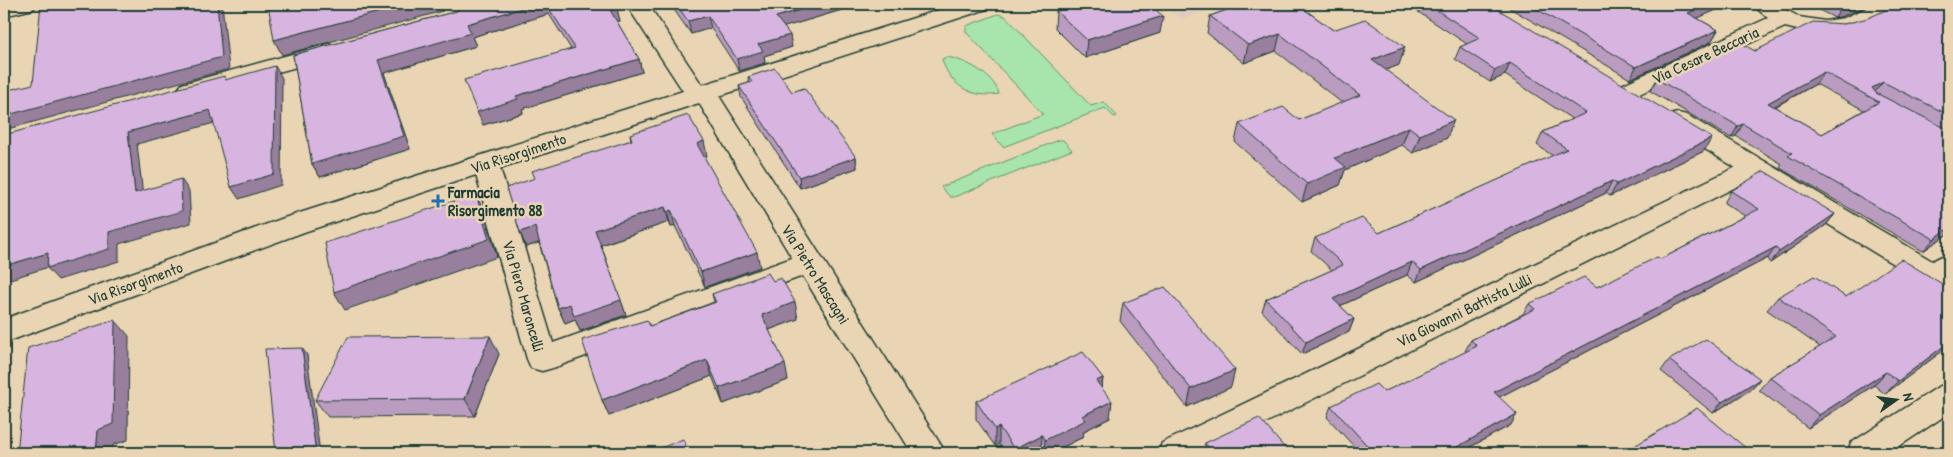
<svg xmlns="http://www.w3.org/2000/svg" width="1953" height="457" font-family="'Patrick Hand',sans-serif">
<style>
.built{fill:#e4cbc0}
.green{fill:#a7e5ac;stroke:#639170}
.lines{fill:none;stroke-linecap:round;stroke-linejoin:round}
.street-casing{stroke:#1f3d34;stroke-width:3}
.secondary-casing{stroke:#1f3d34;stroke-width:3}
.street{fill:#e9d5b3;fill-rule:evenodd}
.secondary{fill:#e9d5b3;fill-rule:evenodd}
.wall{fill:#ba9cc1;stroke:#1f3d34;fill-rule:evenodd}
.shaded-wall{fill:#977f9d;stroke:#1f3d34}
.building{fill:#d8b5e0;stroke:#1f3d34;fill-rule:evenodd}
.poi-dot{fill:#1f6fb2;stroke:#e9d5b3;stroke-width:2}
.labels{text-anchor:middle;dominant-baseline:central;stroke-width:5;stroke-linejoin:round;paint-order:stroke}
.street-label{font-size:16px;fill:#1f3d34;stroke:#e9d5b3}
.poi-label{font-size:16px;font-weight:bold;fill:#1f3d34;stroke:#e9d5b3;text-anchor:start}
</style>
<rect width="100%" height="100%" fill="#e9d5b3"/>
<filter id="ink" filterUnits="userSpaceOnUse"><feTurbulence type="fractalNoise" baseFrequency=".02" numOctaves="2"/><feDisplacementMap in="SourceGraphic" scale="10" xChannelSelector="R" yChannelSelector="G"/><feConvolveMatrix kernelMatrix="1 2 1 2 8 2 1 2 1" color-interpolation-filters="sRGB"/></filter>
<g filter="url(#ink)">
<path class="built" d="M1162 4H1228L1182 19Z"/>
<g class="green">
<path d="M998 14 1005 16 1091 106 1104 102 1117 116 1114 117 1105 108 1003 147 992 134 1043 114 966 32V26Z"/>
<path d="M947 57C966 60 994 75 999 94 972 99 949 85 942 59Z"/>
<path d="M1059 140H1063L1072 150 954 197H950L941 187Z"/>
</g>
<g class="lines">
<defs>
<g id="street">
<path d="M4 4H36L33 9 4 16Z"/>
<path d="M626 4H648L702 85 958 4H990L987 9 719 96 946 453H912L803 276 553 368 542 371 531 368 527 359 476 175 304 232 4 343V319L284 218 683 91ZM699 103 792 258 553 343 500 168Z"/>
<path d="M1752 4H1776L1799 17 1825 21 1844 18 1875 4H1903L1900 9 1860 28 1836 34H1813L1785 27 1635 96 1627 98 1619 96 1615 91 1619 86 1768 18Z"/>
<path d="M329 44 337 46 340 51 337 56 190 96 182 94 178 89 182 84Z"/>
<path d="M1755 158 1764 161 1768 167 1764 173 1205 453H1158L1162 443Z"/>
<path d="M1949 254V279L1934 286 1924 282 1920 275C1926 264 1937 257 1949 254Z"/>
<path d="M1949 383V413L1889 453H1847L1851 443 1938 387Z"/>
</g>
<path id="secondary" d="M1678 113 1687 115 1949 271V295L1939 292 1669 127 1666 121 1669 115Z"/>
</defs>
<use href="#street" class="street-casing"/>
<use href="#secondary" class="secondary-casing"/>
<use href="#street" class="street"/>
<use href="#secondary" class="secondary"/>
</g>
<g class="wall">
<path d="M461 4H614L620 21 617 22 639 59 642 72 522 109 523 113 483 125 571 49 549 14 472 37 476 46 384 73 410 149 320 177 312 164 293 55 457 11 461 5Z"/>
<path d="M670 4H862L784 27 792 47 764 56 765 63 739 71 711 28 691 34Z"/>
<path d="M1238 4H1297L1333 30 1399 65 1385 70 1447 138 1413 153 1402 145 1345 170 1340 185 1302 202 1235 142 1239 124 1299 120 1342 103 1276 51 1244 63 1207 33 1210 16 1238 6Z"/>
<path d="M1406 4H1489L1704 151 1610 196 1606 193 1416 282 1407 275 1340 306 1354 319 1349 332 1302 354 1262 311 1266 299 1332 270 1311 251 1315 238 1379 233 1553 156 1537 145 1543 132 1572 119 1505 75 1490 82 1455 59 1460 47 1467 44Z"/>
<path d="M1503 4H1730L1697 18 1718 30 1711 42 1630 79Z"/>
<path d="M1807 4H1871L1843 16 1835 18Z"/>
<path d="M1949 4V233L1923 251 1780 168 1782 164 1736 136 1731 138 1650 91 1657 79 1844 24ZM1816 84 1864 110 1822 134 1775 107Z"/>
<path d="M1056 11 1160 33 1085 58 1055 28Z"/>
<path d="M748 77 792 92 856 157 857 168 800 188 741 97 739 86 749 83Z"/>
<path d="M630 134 707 156 704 157 760 267 705 287 675 226 671 227 669 222 601 245 626 315 580 331 575 319 565 323 558 308 539 243 526 247 535 178 631 140Z"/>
<path d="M1731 191 1835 214 1826 225 1770 263 1768 258 1499 397 1511 425 1459 453H1360L1327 417 1331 406 1384 392 1466 352 1465 351 1471 340 1523 314 1529 304 1597 287 1661 259 1745 216 1724 203Z"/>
<path d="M773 281 798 319 769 330 788 380 723 404 712 376 609 416 602 400 650 326 714 302 712 294Z"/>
<path d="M1778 297H1846L1949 346 1885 394 1874 385 1808 428 1759 390 1770 377 1820 347 1767 310Z"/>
<path d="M1123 303 1231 387 1187 407 1120 321Z"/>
<path d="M499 354 475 416 328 417 315 400Z"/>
<path d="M1669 360 1760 379 1750 390 1713 413 1661 371Z"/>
<path d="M1103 378 1102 387 1110 418 1084 431 1083 437 1051 453H1042L1041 452 1039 453H1005L999 444 995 446 976 419V401Z"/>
<path d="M1205 443 1289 453H1203Z"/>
</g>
<g class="shaded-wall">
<path d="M217 4H222L229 69 4 130V116Z"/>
<path d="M409 4H441L443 11 282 55 274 40Z"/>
<path d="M536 4H545L549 14 472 37 476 46 384 73 410 149 320 177 312 164 378 60 467 24Z"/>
<path d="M820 4H862L778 29 776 17Z"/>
<path d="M1710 4H1730L1682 25 1688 13Z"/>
<path d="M1853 4H1871L1843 16 1835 18 1842 6Z"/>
<path d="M617 8 620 21 613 23 610 10Z"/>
<path d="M708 16 711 28 691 34 688 21Z"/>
<path d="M1163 16 1160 33 1085 58 1087 40Z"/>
<path d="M1718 30 1711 42 1630 79 1636 67Z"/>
<path d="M1280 34 1276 51 1244 63 1248 45Z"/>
<path d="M790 35 792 47 764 56 765 63 739 71 737 59 758 44Z"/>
<path d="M1405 47 1399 65 1366 78 1372 60Z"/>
<path d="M639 59 642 72 522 109 523 113 483 125 477 112 516 96Z"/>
<path d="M1510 63 1505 75 1490 82 1495 70Z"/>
<path d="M275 66 282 78 281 185 239 199 231 187Z"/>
<path d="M1824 72 1816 84 1760 114 1768 103Z"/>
<path d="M1883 82 1874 93 1872 88Z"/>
<path d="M210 110 218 122 137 144 144 204 135 193 128 132Z"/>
<path d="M1454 120 1447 138 1413 153 1420 135Z"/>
<path d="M1743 124 1736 136 1731 138 1738 126Z"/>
<path d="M1409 127 1402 145 1345 170 1340 185 1302 202 1307 184 1335 158Z"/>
<path d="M1712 138 1704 151 1610 196 1617 184Z"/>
<path d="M704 141 707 156 700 159 697 144Z"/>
<path d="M856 157 857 168 800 188 799 177Z"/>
<path d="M181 179 189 191 191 223 119 244V261L58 280 47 268 109 232Z"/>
<path d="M1612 181 1606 193 1416 282 1421 270Z"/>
<path d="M476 194 484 212 497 257 345 310 334 292Z"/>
<path d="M665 207 669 222 600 245 595 230Z"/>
<path d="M671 210 675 226 671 227 667 212Z"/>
<path d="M1835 214 1826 225 1770 263 1779 252Z"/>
<path d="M535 227 541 242 526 247 520 232Z"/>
<path d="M1949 228V233L1923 251 1934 239Z"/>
<path d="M1776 247 1768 258 1488 403 1494 392Z"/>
<path d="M757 252 760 267 705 287 701 272Z"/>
<path d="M48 253 58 264 4 281V266Z"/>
<path d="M1412 262 1407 275 1329 311 1333 299Z"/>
<path d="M621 300 626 315 580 331 575 319 565 323 558 308 570 304Z"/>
<path d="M795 302 798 319 766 331 762 315Z"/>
<path d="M1354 319 1349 332 1302 354 1306 342Z"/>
<path d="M115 320 129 336 128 440 113 445V453H96L98 430Z"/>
<path d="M490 336 499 354 475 416 465 399Z"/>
<path d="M1949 342V346L1885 394 1898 381Z"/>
<path d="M302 348 307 355 320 453H316Z"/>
<path d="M707 360 712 376 609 416 602 400Z"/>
<path d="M785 364 788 380 723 404 719 388Z"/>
<path d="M1235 370 1231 387 1187 407 1191 389Z"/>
<path d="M1886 372 1874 385 1808 428 1819 415Z"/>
<path d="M1103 378 1100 395 1096 381Z"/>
<path d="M1760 379 1750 390 1713 413 1722 402Z"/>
<path d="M1112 401 1110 418 1084 431 1083 437 1051 453H1044L1045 440 1082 416Z"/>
<path d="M1517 414 1511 425 1459 453H1446Z"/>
<path d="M999 427V444L995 446V429Z"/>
<path d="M1042 435 1041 452 1039 453H1014V449Z"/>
</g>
<g class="building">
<path d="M41 4H217L222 57 4 116V91L33 84Z"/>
<path d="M268 4H409L274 40Z"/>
<path d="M461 4H536L467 24 471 33 378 60 404 136 312 164 293 55 457 11 461 5Z"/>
<path d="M546 4H614L617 8 610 10 639 59 516 96 518 99 477 112 464 80 575 48Z"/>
<path d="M676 4H820L776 17 790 35 758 44 763 51 737 59 708 16 688 21Z"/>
<path d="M1079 4H1149L1163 16 1087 40 1056 11Z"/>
<path d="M1244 4H1297L1333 30 1365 19 1405 47 1372 60 1454 120 1420 135 1409 127 1335 158 1346 167 1307 184 1239 124 1283 107 1299 120 1360 95 1280 34 1248 45 1210 16Z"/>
<path d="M1427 4H1489L1712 138 1617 184 1612 181 1421 270 1412 262 1333 299 1354 319 1306 342 1266 299 1343 265 1315 238 1362 218 1379 233 1567 149 1543 132 1586 113 1510 63 1495 70 1460 47 1480 38Z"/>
<path d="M1528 4H1710L1688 13 1718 30 1636 67Z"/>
<path d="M1838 4H1853L1842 6Z"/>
<path d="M1899 4H1949V115L1883 82 1872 88 1876 93 1949 130V228L1934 239 1788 156 1792 153 1743 124 1738 126 1657 79 1739 42 1755 51 1813 22 1844 24 1868 18ZM1824 72 1879 102 1822 134 1768 103Z"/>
<path d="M275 66 274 174 231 187 210 110 128 132 135 193 181 179 182 211 109 232V249L47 268 48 253 4 266V135L224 76 225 80Z"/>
<path d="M775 68 792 92 804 88 856 157 799 177 739 86 752 82 748 77Z"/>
<path d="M688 115 704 141 697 144 757 252 701 272 671 210 667 212 665 207 595 230 621 300 574 316 570 304 558 308 535 227 520 232 506 188 535 178 532 171 632 140 630 134Z"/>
<path d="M1764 171 1835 214 1779 252 1776 247 1494 392 1517 414 1446 453H1374L1331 406 1376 384 1384 392 1477 346 1471 340 1535 309 1529 304 1584 277 1597 287 1657 257 1661 259 1759 209 1731 191Z"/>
<path d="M476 194 489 239 334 292 325 243Z"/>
<path d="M1901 259 1949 288V342L1898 381 1886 372 1819 415 1770 377 1836 337 1778 297 1814 276 1846 297Z"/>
<path d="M768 273 773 281 781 278 795 302 762 315 785 364 719 388 707 360 602 400 582 340 647 320 650 326 716 302 712 294Z"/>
<path d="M1165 287 1235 370 1191 389 1123 303Z"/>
<path d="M115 320 113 424 98 430 96 453H17L28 348Z"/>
<path d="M490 336 465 399 315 400 348 337Z"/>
<path d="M1706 339 1760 379 1722 402 1669 360Z"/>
<path d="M302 348 316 453H276L265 349Z"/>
<path d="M1083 352 1103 378 1096 381 1112 401 1082 416 1086 420 1045 440 1042 435 1014 449 999 427 995 429 976 401Z"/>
<path d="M1697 408 1752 453H1623Z"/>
<path d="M1259 418 1289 453H1213L1205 443Z"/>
<path d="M683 439 689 453H649Z"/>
</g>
</g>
<path class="poi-dot" d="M435.5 193.5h5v5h5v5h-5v5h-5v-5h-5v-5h5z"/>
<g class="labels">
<g class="street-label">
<text transform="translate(1705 55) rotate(-25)">Via Cesare Beccaria</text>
<text transform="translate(518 153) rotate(-18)">Via Risorgimento</text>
<text transform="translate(816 274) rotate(58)">Via Pietro Mascagni</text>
<text transform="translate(135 283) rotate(-20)">Via Risorgimento</text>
<text transform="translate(524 296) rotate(74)">Via Piero Maroncelli</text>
<text transform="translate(1464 310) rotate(-26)">Via Giovanni Battista Lulli</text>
</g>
<g class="poi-label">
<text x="448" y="192">Farmacia<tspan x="448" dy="18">Risorgimento 88</tspan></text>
</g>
</g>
<rect width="1953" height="457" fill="none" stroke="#e9d5b3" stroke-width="20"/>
<rect x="10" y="10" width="1933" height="437" fill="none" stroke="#1f3d34" stroke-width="2" filter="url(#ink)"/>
<g transform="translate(1896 400) rotate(76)" stroke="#e9d5b3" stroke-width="4" paint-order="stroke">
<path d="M0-4L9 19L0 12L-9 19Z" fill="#1f3d34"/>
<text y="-8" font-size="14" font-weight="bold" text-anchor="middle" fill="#1f3d34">N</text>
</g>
</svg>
